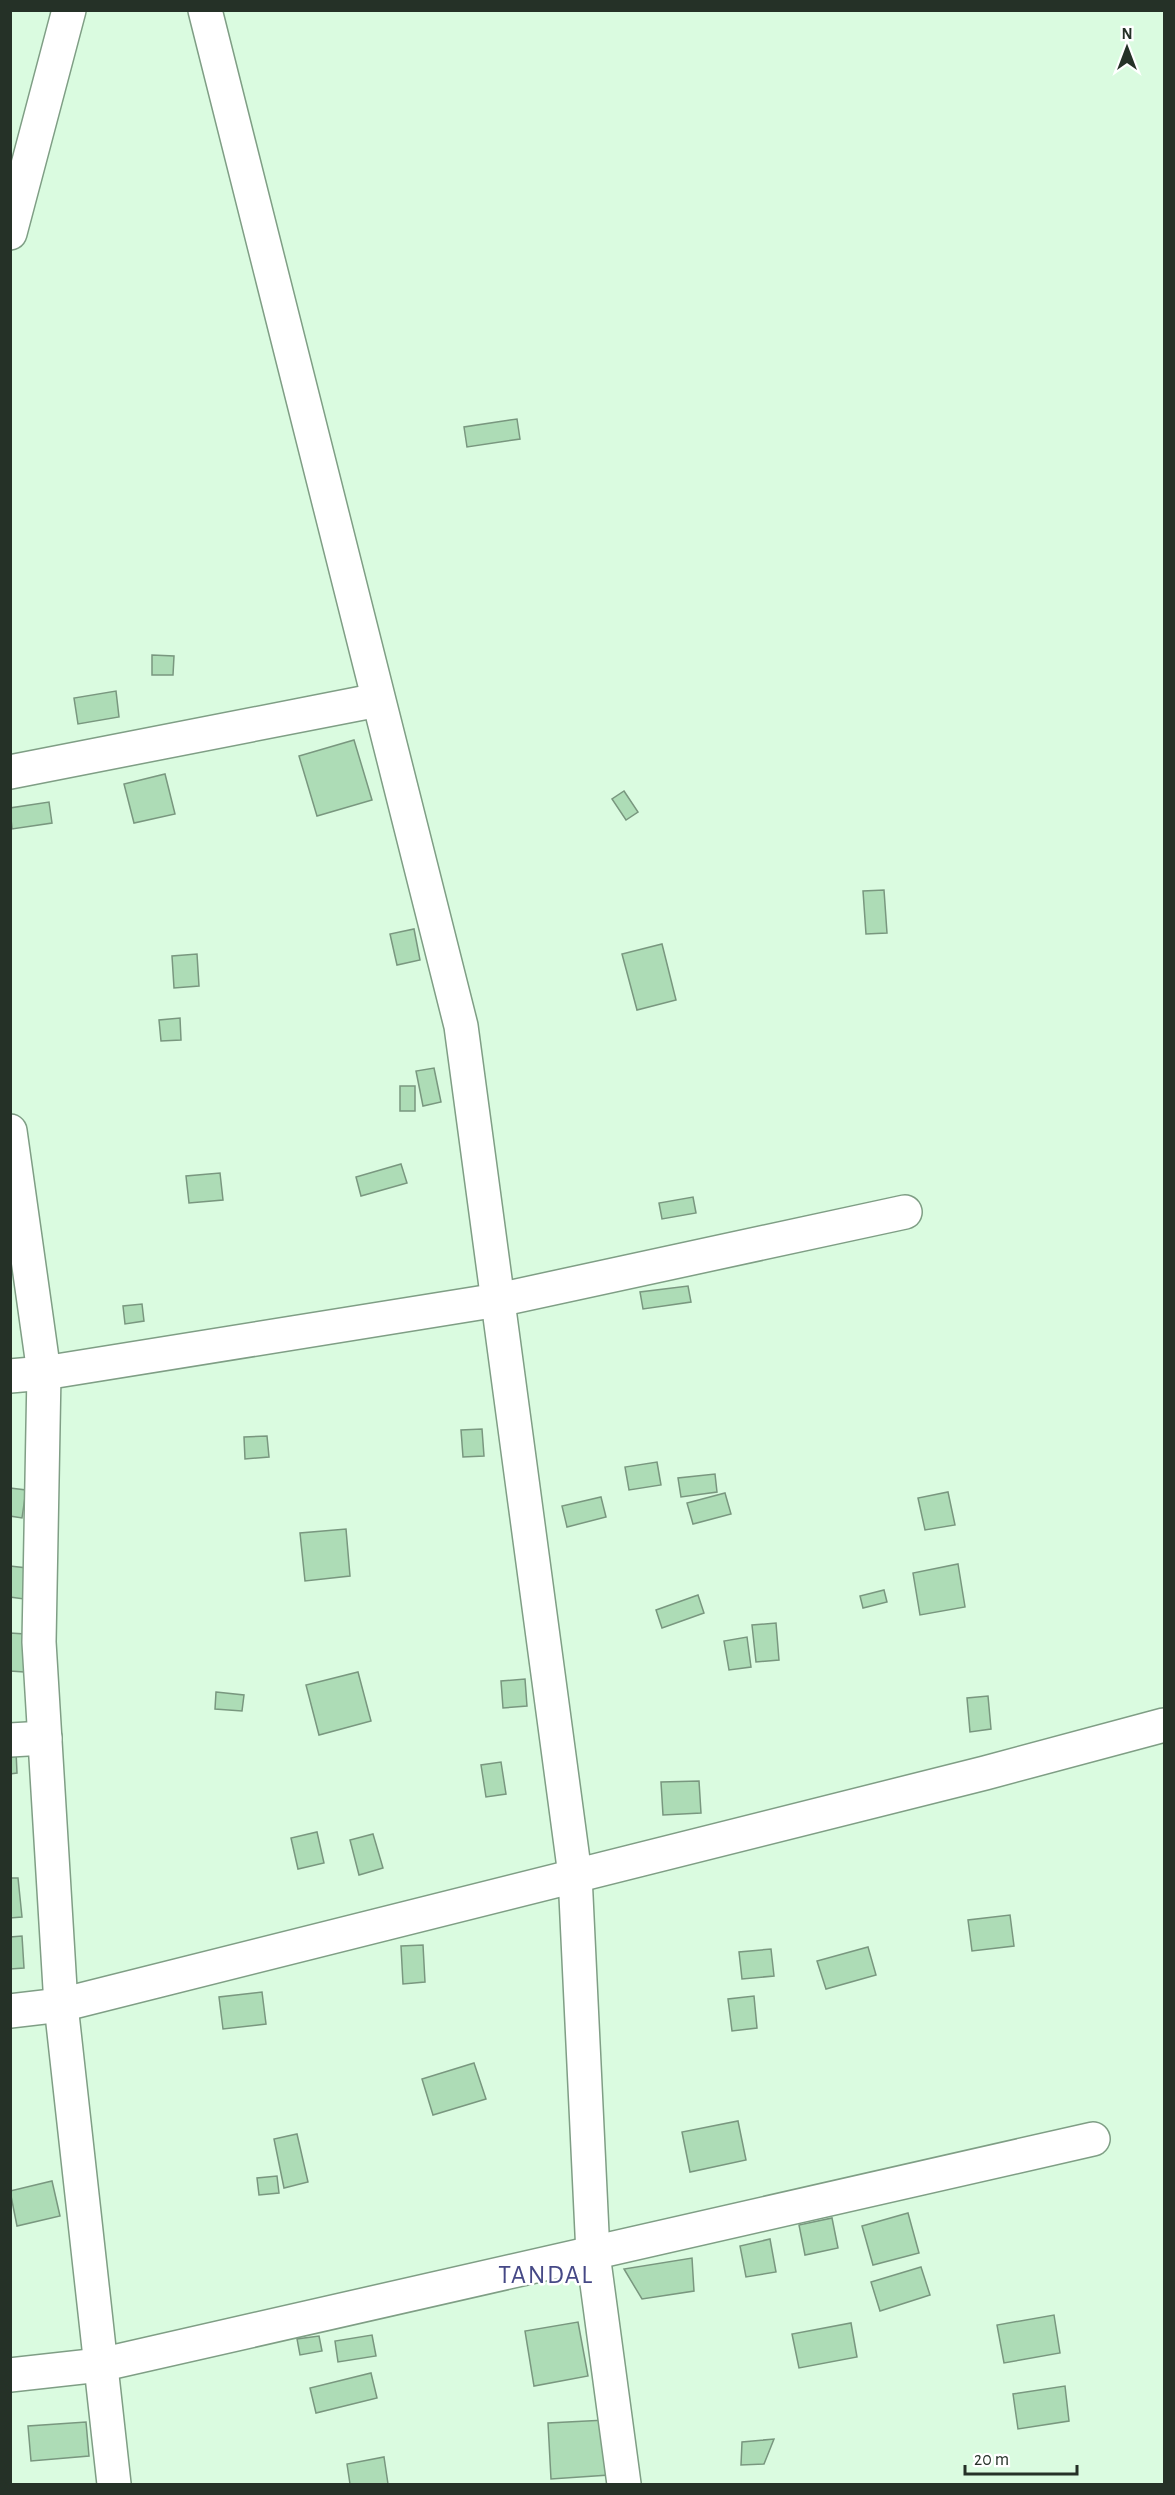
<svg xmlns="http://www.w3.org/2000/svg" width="1175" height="2495" font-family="'Alegreya Sans',sans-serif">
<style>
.building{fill:#addcb6;stroke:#79977f;stroke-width:1.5}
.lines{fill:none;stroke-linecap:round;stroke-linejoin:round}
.minor-casing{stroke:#7f9e85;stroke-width:36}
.minor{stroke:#fff;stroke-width:33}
.labels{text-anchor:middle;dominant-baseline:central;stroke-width:5;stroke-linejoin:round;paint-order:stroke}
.quarter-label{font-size:26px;letter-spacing:1.5px;fill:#464986;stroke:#fff}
</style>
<rect width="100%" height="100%" fill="#dafbe0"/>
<g class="building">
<path d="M517 419 520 439 467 447 464 427Z"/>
<path d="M152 655 174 656 173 675H152Z"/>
<path d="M116 691 119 717 78 724 74 698Z"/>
<path d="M354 740 372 800 317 816 299 756Z"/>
<path d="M165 774 175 814 134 823 124 784Z"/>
<path d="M624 791 638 812 626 820 612 799Z"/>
<path d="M49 802 52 823 12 829 10 808Z"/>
<path d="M884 890 887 933 866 934 863 891Z"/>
<path d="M414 929 420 960 397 965 390 934Z"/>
<path d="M662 944 676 1000 637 1010 622 954Z"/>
<path d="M197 954 199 986 174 988 172 956Z"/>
<path d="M180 1018 181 1040 161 1041 159 1020Z"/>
<path d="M434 1068 441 1102 423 1106 416 1071Z"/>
<rect x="400" y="1086" width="15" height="25"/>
<path d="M401 1164 407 1183 361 1196 356 1177Z"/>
<path d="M220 1173 223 1200 189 1203 186 1176Z"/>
<path d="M693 1197 696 1213 662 1219 659 1203Z"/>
<path d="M688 1286 691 1302 643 1309 640 1292Z"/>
<path d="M142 1304 144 1321 125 1324 123 1306Z"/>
<path d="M482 1429 484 1456 463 1457 461 1430Z"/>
<path d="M267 1436 269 1457 245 1459 244 1437Z"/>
<path d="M657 1462 661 1485 629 1490 625 1467Z"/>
<path d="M715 1474 717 1492 681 1497 678 1478Z"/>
<path d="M10 1488 26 1490 22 1518 10 1516Z"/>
<path d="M948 1492 955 1525 925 1530 918 1498Z"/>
<path d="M725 1493 731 1514 693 1524 687 1503Z"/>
<path d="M601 1497 606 1517 567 1527 562 1506Z"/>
<path d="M346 1529 350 1576 305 1581 300 1533Z"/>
<path d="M958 1564 965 1607 920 1615 913 1573Z"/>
<path d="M10 1566 27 1568 24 1599 10 1597Z"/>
<path d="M884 1590 887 1602 863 1608 860 1596Z"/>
<path d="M698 1595 704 1613 662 1628 656 1610Z"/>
<path d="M776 1623 779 1660 756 1662 752 1625Z"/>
<path d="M10 1633 25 1634 24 1672 10 1671Z"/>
<path d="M747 1637 751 1667 729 1670 724 1641Z"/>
<path d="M358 1672 371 1721 319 1735 306 1685Z"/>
<path d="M525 1679 527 1706 503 1708 501 1681Z"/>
<path d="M216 1692 244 1695 242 1711 215 1709Z"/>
<path d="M988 1696 991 1729 970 1732 967 1698Z"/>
<path d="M16 1751 17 1773 10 1774V1752Z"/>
<path d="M501 1762 506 1794 486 1797 481 1765Z"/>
<path d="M699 1781 701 1813 663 1815 661 1782Z"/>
<path d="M317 1832 324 1863 298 1869 291 1838Z"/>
<path d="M373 1834 383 1868 359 1875 350 1840Z"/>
<path d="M10 1878H18L22 1917 10 1918Z"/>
<path d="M1010 1915 1014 1946 972 1951 968 1920Z"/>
<path d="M22 1936 24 1968 10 1969V1937Z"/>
<path d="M423 1945 425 1982 403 1984 401 1946Z"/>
<path d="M868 1947 876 1975 826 1989 817 1961Z"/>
<path d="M771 1949 774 1976 742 1979 739 1952Z"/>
<path d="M262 1992 266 2024 223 2029 219 1997Z"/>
<path d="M754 1996 757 2028 732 2031 728 1999Z"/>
<path d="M474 2063 486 2099 433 2115 422 2079Z"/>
<path d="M738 2121 746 2160 690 2172 682 2132Z"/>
<path d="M297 2134 308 2182 284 2188 274 2139Z"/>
<path d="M277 2176 279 2193 259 2195 257 2178Z"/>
<path d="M52 2181 60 2216 17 2226 10 2191Z"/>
<path d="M908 2213 919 2253 873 2265 862 2226Z"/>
<path d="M832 2218 838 2248 805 2255 799 2225Z"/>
<path d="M770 2239 776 2272 746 2277 740 2246Z"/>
<path d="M692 2258 694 2291 642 2299 624 2269Z"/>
<path d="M921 2267 930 2295 880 2311 871 2282Z"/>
<path d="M1054 2315 1060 2353 1004 2363 997 2325Z"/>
<path d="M578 2322 588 2376 534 2386 525 2331Z"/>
<path d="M851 2323 857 2357 799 2368 792 2334Z"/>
<path d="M372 2335 376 2356 338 2362 335 2341Z"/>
<path d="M319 2336 322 2351 300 2355 297 2339Z"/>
<path d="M371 2373 377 2398 316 2413 310 2388Z"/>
<path d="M1065 2386 1069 2421 1018 2429 1013 2394Z"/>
<path d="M606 2420 609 2475 551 2479 548 2423Z"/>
<path d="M86 2422 89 2456 31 2461 28 2426Z"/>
<path d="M774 2439 764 2464 741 2465 742 2442Z"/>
<path d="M384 2457 388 2484H350L347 2464Z"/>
</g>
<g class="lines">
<defs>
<g id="minor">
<path d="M205 10 461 1026 575 1875 593 2254 624 2484"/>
<path d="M10 233 69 10"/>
<path d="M10 772 378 700"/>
<path d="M10 1131 44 1373 39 1642 61 2005 114 2484"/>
<path d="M10 1376 44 1373 498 1300 905 1212"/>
<path d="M10 1740 45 1738"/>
<path d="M10 2011 61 2005 985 1773 1164 1725"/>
<path d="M10 2375 100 2365 1093 2139"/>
</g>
</defs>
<use href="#minor" class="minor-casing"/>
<use href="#minor" class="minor"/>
</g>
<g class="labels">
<g class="quarter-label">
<text x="546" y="2275">TANDAL</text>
</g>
</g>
<rect width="1175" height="2495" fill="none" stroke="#253127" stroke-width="24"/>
<g transform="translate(1127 48)" stroke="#ffffff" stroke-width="4.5" paint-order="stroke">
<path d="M0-4.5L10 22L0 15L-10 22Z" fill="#253127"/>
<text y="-9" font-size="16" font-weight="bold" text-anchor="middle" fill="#253127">N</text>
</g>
<path d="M965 2465v9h112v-9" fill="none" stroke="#253127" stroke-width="3"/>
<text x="974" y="2465" font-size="18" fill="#253127" stroke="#ffffff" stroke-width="4.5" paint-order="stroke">20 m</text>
</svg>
